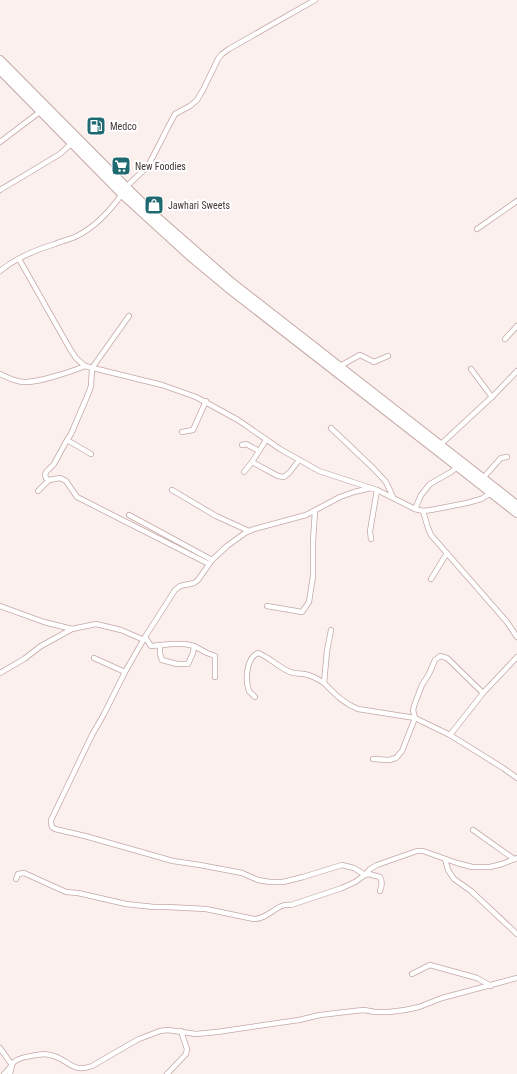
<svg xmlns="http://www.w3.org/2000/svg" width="517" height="1074" font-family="'Roboto Condensed',sans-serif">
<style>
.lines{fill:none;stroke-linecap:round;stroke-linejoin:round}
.minor-casing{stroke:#c4a8a4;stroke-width:6}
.trunk-casing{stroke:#c4a8a4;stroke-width:10}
.minor{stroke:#fff;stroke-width:4.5}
.trunk{stroke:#fff;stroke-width:8}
.labels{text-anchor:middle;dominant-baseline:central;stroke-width:4;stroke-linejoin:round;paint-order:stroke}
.poi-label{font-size:10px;fill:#423735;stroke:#fff;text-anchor:start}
</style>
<rect width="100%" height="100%" fill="#fcf0ee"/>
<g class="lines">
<defs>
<g id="minor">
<path d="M0 142 41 111"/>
<path d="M126 187 148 166 160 143 167 129 175 114 190 106 197 100 203 90 218 59 222 54 229 49 315 0"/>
<path d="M0 190 60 154 72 143"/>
<path d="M477 229 517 201"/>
<path d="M19 259 70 349 76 358 85 366 162 385 196 397 238 420 280 449 319 471 377 490 415 509 423 511 431 510 467 503 481 499 491 493"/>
<path d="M0 271C16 258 35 250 55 244 61 241 68 240 75 237 94 228 110 211 122 194"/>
<path d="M505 339 517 326"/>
<path d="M340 366 360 355 374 362 388 356"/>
<path d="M471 369 492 397"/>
<path d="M0 374C8 378 16 382 24 382 37 383 73 371 85 366"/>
<path d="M331 428 374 469 386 482 393 497"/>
<path d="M182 432 193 430 206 401"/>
<path d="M242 445 246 444 259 451"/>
<path d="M440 445 494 395 517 371"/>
<path d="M91 454 67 440 71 434 89 392 91 386 92 368 129 316"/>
<path d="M252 462 278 476 284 477 290 472 299 460"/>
<path d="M244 472 252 462 266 440"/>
<path d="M483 478 501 458 507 457"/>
<path d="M49 480 46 478 45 475 46 472 54 464 67 440"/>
<path d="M371 488 354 492 340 497 306 515 254 529 245 533 227 546 212 560 198 580 194 583 180 586 175 590 145 637 125 672 104 714 92 735 51 820V823L52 827 55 829 85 836 173 861 200 865 242 873 258 880 270 882H283L303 877 342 865 354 868 365 875 369 874 380 877C383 882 382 886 380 891"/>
<path d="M172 490 216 516 249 531"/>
<path d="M38 491 49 480 60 478 66 481 77 497 209 564"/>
<path d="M415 509 421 495 430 484 451 472 457 467"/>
<path d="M423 511 428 528 431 535 507 622 517 637"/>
<path d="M129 515 212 560"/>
<path d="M371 539 370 531 377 490"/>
<path d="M431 579 447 553"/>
<path d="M0 606 44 622 72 629"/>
<path d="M267 606 302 612 309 602 313 576V541L315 511"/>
<path d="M331 630 327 651 324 683C335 694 343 703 358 709L415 718 450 735 503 768 517 778"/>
<path d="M145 637 151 646 172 644H185L194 646 193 653 188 664H177L162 660 160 654V646"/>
<path d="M194 646 207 653 215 656V677"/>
<path d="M94 658 125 672"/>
<path d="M0 673 24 659 41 646 72 629 96 624 121 630 144 640"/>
<path d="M255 697 249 691C245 680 246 658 258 653 269 657 277 666 288 671 293 674 298 673 304 674 311 675 318 679 324 683"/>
<path d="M450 735 483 693 517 657"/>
<path d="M373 759 389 760 396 758 402 751 415 718 413 710 415 703 422 685 429 674 435 660 440 656 447 658 483 693"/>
<path d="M473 830 514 859"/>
<path d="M445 859 448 870 454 879 471 891 517 934"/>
<path d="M16 879 18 874 24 873 66 892 78 893 126 904 154 907H167L206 909 254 919C269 919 276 903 291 905L342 888 355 882 365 875 370 869 377 865 417 851H423L457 863 472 867H490L502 864 517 858"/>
<path d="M412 974 430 965 477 978 491 986"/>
<path d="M0 1048 12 1065 10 1074"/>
<path d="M4 1074C8 1070 11 1066 14 1062 18 1058 26 1057 31 1056 37 1055 44 1053 50 1055 68 1058 71 1074 92 1066L130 1044 139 1039 160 1031 168 1030 196 1034 217 1032 299 1020 320 1015 354 1011 364 1010 375 1012H389L405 1010 419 1007 442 998 517 978"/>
<path d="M167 1074 186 1054 187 1049 181 1031"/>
</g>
<g id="trunk">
<path d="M0 60 126 187 159 219 231 282 517 505"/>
<path d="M0 70 122 194 191 257 227 287 517 513"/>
</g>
</defs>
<use href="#minor" class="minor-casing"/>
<use href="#trunk" class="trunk-casing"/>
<use href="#minor" class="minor"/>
<use href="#trunk" class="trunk"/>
</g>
<defs>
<symbol id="fuel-square" viewBox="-11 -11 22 22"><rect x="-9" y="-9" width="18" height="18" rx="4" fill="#1e6a70" stroke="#fff"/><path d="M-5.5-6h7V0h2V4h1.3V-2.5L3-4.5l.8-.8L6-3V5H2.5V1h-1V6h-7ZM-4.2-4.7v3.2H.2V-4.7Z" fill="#fff"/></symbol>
<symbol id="supermarket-square" viewBox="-11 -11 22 22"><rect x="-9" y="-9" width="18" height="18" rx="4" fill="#1e6a70" stroke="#fff"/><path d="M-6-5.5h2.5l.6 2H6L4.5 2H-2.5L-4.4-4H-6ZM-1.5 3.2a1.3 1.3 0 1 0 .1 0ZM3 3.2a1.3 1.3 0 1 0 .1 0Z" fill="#fff"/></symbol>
<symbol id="shop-square" viewBox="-11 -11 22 22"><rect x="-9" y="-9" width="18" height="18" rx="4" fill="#1e6a70" stroke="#fff"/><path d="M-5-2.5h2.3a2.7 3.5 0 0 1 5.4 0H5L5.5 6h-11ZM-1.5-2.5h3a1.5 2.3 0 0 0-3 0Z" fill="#fff"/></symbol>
</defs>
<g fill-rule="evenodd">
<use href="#fuel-square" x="85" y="115" width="22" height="22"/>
<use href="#supermarket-square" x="110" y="155" width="22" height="22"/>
<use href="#shop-square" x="143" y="194" width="22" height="22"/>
</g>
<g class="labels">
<g class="poi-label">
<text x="110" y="126">Medco</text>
<text x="135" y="166">New Foodies</text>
<text x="168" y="205">Jawhari Sweets</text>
</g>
</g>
</svg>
